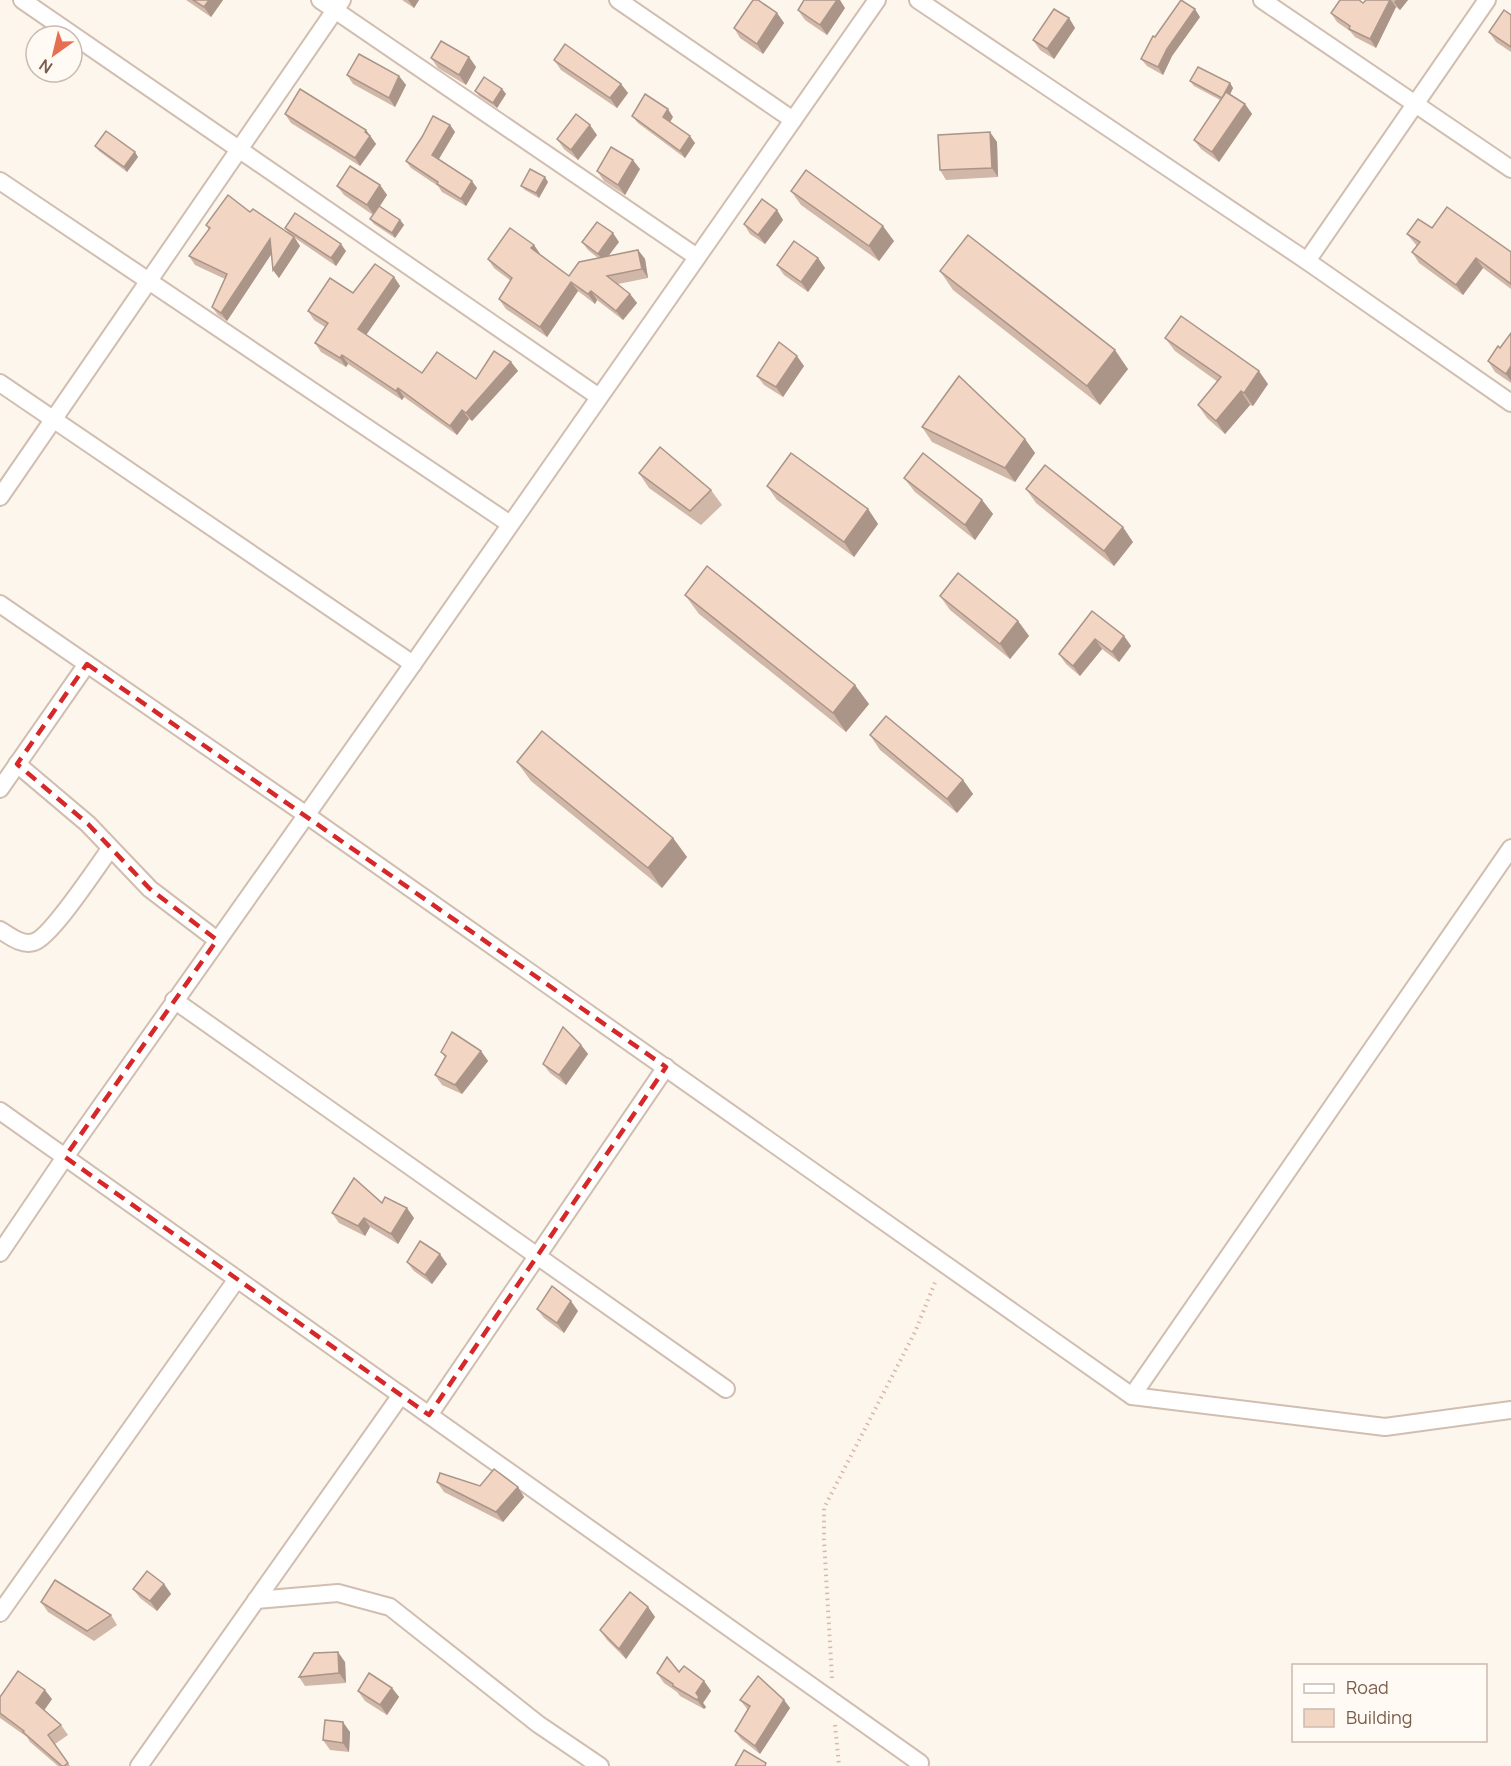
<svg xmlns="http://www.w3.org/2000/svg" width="1511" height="1766" font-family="Manrope,sans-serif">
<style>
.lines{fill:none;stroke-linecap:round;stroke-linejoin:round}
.minor-casing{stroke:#d1beb0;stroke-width:20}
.path{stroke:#d9b8a5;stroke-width:4;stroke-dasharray:1.5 4.5;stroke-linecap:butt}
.minor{stroke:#fff;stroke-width:16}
.wall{fill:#d1b7a8}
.shaded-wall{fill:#aa9588}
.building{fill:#f3d5c3;stroke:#aa9588;stroke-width:1.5}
.marked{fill:none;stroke:#d62828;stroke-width:4.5;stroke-dasharray:12 8;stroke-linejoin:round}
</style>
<rect width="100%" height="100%" fill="#fdf6ec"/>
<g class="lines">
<defs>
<g id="minor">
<path d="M22 0 599 397"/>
<path d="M320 0 697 257"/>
<path d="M618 0 793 120"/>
<path d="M918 0 1307 261 1511 403"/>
<path d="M1262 0 1511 169"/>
<path d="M0 181 510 524"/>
<path d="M1307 261 1487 0"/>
<path d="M0 383 413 664"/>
<path d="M0 497 342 0"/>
<path d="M0 604 305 814 1132 1396 1385 1427 1511 1410"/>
<path d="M17 764 88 824 150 889 217 940"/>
<path d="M0 789 87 664"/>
<path d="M0 930C10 936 22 946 34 942 51 937 97 867 110 849"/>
<path d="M174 1000 726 1389"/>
<path d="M0 1111 920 1763"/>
<path d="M0 1253 65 1157 413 664 877 0"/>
<path d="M1132 1396 1511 848"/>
<path d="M429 1415 666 1067"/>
<path d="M256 1600 338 1593 390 1607 538 1724 600 1766"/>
<path d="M0 1613 237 1279"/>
<path d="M139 1766 401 1395"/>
</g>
</defs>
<use href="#minor" class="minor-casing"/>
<g class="path">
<path d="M832 1678 824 1540V1508L915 1332 936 1280"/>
<path d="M835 1725 839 1766"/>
</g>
<use href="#minor" class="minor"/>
</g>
<g class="wall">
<path d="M186 0H223L211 17Z"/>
<path d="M402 0H419L414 8Z"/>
<path d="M1366 0H1408L1400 10 1396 7 1376 48 1355 37 1350 31 1337 22 1331 13 1363 3Z"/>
<path d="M845 8 827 35 805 20 798 10Z"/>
<path d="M777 13 784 23 763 54 740 38 734 28Z"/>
<path d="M1511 15V52L1496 42 1489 32Z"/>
<path d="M1200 17 1172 56 1163 75 1147 66 1141 59 1155 37Z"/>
<path d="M1069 18 1075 28 1054 59 1040 50 1033 40Z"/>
<path d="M469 57 476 67 466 85 438 68 431 58Z"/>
<path d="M554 60 621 84 628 93 617 108 561 70Z"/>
<path d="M347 75 399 76 406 85 395 107 353 84Z"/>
<path d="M1190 81 1230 83 1233 88 1230 94 1245 104 1252 114 1219 162 1201 149 1194 140 1220 100 1194 86Z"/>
<path d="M502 89 506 94 497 108 479 96 475 91Z"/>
<path d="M285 114 366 130 376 144 360 166 291 123Z"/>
<path d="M632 116 673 117 670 122 695 143 685 158 638 123Z"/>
<path d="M450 125 455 132 439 159 477 188 466 206 442 192 438 186 411 168 406 161Z"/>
<path d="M597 135 578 160 564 149 557 139Z"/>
<path d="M997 142 998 177 946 180 940 170Z"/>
<path d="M95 146 138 157 127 172 99 151Z"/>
<path d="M640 169 625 195 604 181 597 171Z"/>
<path d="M548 182 539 198 525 190 521 186Z"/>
<path d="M380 185 387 195 380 206 400 220 404 225 395 238 374 224 370 219 373 215 344 195 337 186Z"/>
<path d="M791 191 894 241 879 261 801 205Z"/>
<path d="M777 210 783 220 765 244 750 234 744 224Z"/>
<path d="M250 212 290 235 285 228 346 251 336 266 295 238 300 246 279 278 273 270 272 253 227 321 218 315 212 307 225 279 195 265 189 256 209 230 206 225Z"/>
<path d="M1432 228 1511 252V289L1483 268 1463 295 1419 263 1412 252 1417 246 1407 234Z"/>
<path d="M582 242H619L608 256 638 250 645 259 648 278 618 284 630 294 637 303 623 320 597 300 595 304 578 291 547 337 506 309 499 299 511 281 494 268 488 259 534 245 540 254V255L569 276 598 258 588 250Z"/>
<path d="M818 258 825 268 808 292 784 275 777 265Z"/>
<path d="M940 271 1128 369 1100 405 953 290Z"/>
<path d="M394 277 400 286 366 335 422 373 476 379 511 362 518 371 472 421 469 419 457 435 404 397 402 400 348 364 346 367 321 352 315 343 325 327 314 320 308 311Z"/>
<path d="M1511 333V383L1495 372 1488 361 1500 348Z"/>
<path d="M1165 338 1268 384 1253 406 1250 405 1225 434 1207 418 1198 405 1218 382 1175 351Z"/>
<path d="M804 366 783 397 764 385 757 376Z"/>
<path d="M922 427 1025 439 1035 453 1015 482 932 442Z"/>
<path d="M639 473 711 490 722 505 701 525 649 488Z"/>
<path d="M904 478 982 500 993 514 975 540 915 492Z"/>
<path d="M767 486 868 509 878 524 854 557 777 500Z"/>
<path d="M1026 489 1133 542 1114 566 1036 503Z"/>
<path d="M685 595 869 704 846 732 699 614Z"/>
<path d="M940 596 1018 621 1029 636 1010 659 950 610Z"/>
<path d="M1092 611 1124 636 1131 646 1119 662 1102 649 1080 676 1066 664 1059 654Z"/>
<path d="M870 735 963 780 973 794 957 813 880 750Z"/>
<path d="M517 762 673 838 687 857 662 888 531 781Z"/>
<path d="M581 1045 588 1054 566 1085 550 1073 543 1064Z"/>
<path d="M481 1051 488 1061 462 1094 442 1085 435 1075 445 1057 441 1052Z"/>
<path d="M382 1203 414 1218 398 1244 370 1227 365 1236 339 1223 332 1213Z"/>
<path d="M407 1262 447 1264 432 1284 414 1271Z"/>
<path d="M537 1309 578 1311 564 1333 544 1318Z"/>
<path d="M437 1482 480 1486 518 1487 524 1497 503 1522 444 1492Z"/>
<path d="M164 1584 171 1594 157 1611 140 1598 133 1589Z"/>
<path d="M41 1602 111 1615 117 1625 94 1641 48 1612Z"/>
<path d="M648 1607 655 1617 626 1659 607 1640 600 1630Z"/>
<path d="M345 1662 346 1683 305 1686 299 1677Z"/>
<path d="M679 1672 704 1681 711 1691 703 1703 706 1707 704 1709 680 1696 677 1692 664 1683 657 1673Z"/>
<path d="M392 1688 399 1697 387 1715 365 1701 358 1691Z"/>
<path d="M0 1697 52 1699 44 1710 61 1725 68 1735 55 1744 70 1766H58L30 1742 27 1737 0 1718Z"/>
<path d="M740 1700H784L790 1708 760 1754 741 1739 735 1731 748 1710Z"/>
<path d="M350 1732 349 1752 330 1750 323 1740Z"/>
</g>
<g class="shaded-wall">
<path d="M209 0H223L211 17 204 7Z"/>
<path d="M408 0H419L414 8Z"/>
<path d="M837 0H840L845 8 827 35 820 25Z"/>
<path d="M1390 0H1391L1396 7 1376 48 1370 39Z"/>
<path d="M1396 0H1408L1400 10 1394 2Z"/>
<path d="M1195 9 1200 17 1172 56 1163 75 1158 67 1167 49Z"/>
<path d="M777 13 784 23 763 54 757 44Z"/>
<path d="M1069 18 1075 28 1054 59 1047 49Z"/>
<path d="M469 57 476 67 466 85 459 75Z"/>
<path d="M399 76 406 85 395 107 389 98Z"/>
<path d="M1230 83 1233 88 1226 103 1222 98Z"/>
<path d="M621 84 628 93 617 108 610 98Z"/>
<path d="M502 89 506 94 497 108 493 103Z"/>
<path d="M1245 104 1252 114 1219 162 1212 152Z"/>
<path d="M668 109 673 117 668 125 663 117Z"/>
<path d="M450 125 455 132 437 162 432 155Z"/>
<path d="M590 125 597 135 578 160 571 150Z"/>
<path d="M366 130 376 144 360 166 355 158Z"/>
<path d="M990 132 997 142 998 177 992 168Z"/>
<path d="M690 136 695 143 685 158 680 151Z"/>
<path d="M135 152 138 157 127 172 124 167Z"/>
<path d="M633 160 640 169 625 195 618 185Z"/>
<path d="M545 177 548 182 539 198 536 193Z"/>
<path d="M472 181 477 188 466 206 461 199Z"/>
<path d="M380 185 387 195 374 215 367 205Z"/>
<path d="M777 210 783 220 765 244 758 235Z"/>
<path d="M400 220 404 225 395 238 392 233Z"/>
<path d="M883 226 894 241 879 261 869 246Z"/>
<path d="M613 233 619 242 604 262 598 254Z"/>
<path d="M294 237 300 246 279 278 273 270Z"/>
<path d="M270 239 276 247 227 321 221 313Z"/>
<path d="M341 244 346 251 336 266 331 258Z"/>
<path d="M534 245 540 254 538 258 531 248Z"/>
<path d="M638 250 645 259 648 278 642 269Z"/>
<path d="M818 258 825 268 808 292 801 282Z"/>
<path d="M1476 258 1483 268 1463 295 1456 285Z"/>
<path d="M394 277 400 286 364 338 358 329Z"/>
<path d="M571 282 578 291 547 337 540 327Z"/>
<path d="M591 291 597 300 595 304 588 294Z"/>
<path d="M630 294 637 303 623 320 616 311Z"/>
<path d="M1115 350 1128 369 1100 405 1087 386Z"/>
<path d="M342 355 348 364 346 367 340 358Z"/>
<path d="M797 356 804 366 783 397 776 387Z"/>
<path d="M511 362 518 371 472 421 466 413Z"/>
<path d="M1511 366V381L1506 374Z"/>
<path d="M1259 371 1268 384 1253 406 1244 393Z"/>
<path d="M398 388 404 397 402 400 396 391Z"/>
<path d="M1241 391 1250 405 1225 434 1216 421Z"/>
<path d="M462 410 469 419 457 435 450 426Z"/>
<path d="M1025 439 1035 453 1015 482 1005 468Z"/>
<path d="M982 500 993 514 975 540 965 525Z"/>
<path d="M868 509 878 524 854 557 844 542Z"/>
<path d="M1123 527 1133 542 1114 566 1104 551Z"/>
<path d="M1018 621 1029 636 1010 659 1000 644Z"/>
<path d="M1124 636 1131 646 1119 662 1112 652Z"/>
<path d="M1095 639 1102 649 1080 676 1073 666Z"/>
<path d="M855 685 869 704 846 732 833 713Z"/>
<path d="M963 780 973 794 957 813 947 799Z"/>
<path d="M673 838 687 857 662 888 648 868Z"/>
<path d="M581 1045 588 1054 566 1085 559 1075Z"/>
<path d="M481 1051 488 1061 462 1094 455 1085Z"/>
<path d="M407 1208 414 1218 398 1244 391 1234Z"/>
<path d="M364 1218 370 1227 365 1236 358 1226Z"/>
<path d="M440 1254 447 1264 432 1284 425 1275Z"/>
<path d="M571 1301 578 1311 564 1333 557 1323Z"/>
<path d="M518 1487 524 1497 503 1522 496 1512Z"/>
<path d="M164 1584 171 1594 157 1611 150 1601Z"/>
<path d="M648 1607 655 1617 626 1659 619 1649Z"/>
<path d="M338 1652 345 1662 346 1683 339 1673Z"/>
<path d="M704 1681 711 1691 703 1703 706 1707 704 1709 697 1700 696 1693Z"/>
<path d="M392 1688 399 1697 387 1715 380 1705Z"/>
<path d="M45 1690 52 1699 43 1712 36 1703Z"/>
<path d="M784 1700 790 1708 760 1754 755 1746Z"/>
<path d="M343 1722 350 1732 349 1752 343 1743Z"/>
</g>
<g class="building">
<path d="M193 0H209L204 7Z"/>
<path d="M753 0H758L777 13 757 44 734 28Z"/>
<path d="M804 0H837L820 25 798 10Z"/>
<path d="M1181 0 1195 9 1167 49 1158 67 1141 59 1153 36 1155 37Z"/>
<path d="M1340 0H1359L1363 3 1366 0H1390L1370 39 1349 29 1350 26 1331 13Z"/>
<path d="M1054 9 1069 18 1047 49 1033 40Z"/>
<path d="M1504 10 1511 15V47L1489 32Z"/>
<path d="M441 41 469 57 459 75 431 58Z"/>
<path d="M565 44 621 84 610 98 554 60Z"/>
<path d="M359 54 399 76 389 98 347 75Z"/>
<path d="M1198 67 1230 83 1222 98 1190 81Z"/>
<path d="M484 77 502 89 493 103 475 91Z"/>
<path d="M300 89 366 130 365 132 370 136 355 158 285 114Z"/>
<path d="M1226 92 1245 104 1212 152 1194 140Z"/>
<path d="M645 94 668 109 663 117 690 136 680 151 632 116Z"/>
<path d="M576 114 590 125 571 150 557 139Z"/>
<path d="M433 116 450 125 432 155 472 181 461 199 437 184 438 182 406 161 422 137Z"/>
<path d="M106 131 135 152 124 167 95 146Z"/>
<path d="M990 132 992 168 940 170 938 135Z"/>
<path d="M611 147 633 160 618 185 597 171Z"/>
<path d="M350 166 380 185 367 205 337 186Z"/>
<path d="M530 169 545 177 536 193 521 186Z"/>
<path d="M806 170 883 226 869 246 791 191Z"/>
<path d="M228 195 250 212 253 209 294 237 273 270 270 239 221 313 212 307 227 274 189 256 210 228 206 225Z"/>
<path d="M762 199 777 210 758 235 744 224Z"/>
<path d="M379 206 400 220 392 233 370 219Z"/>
<path d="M1447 207 1511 252V284L1476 258 1456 285 1412 252 1420 242 1407 234 1418 219 1432 228Z"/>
<path d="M295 213 341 244 331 258 285 228Z"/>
<path d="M597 222 613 233 598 254 582 242Z"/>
<path d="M510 228 534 245 531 248 569 276 579 262 638 250 642 269 607 276 630 294 616 311 591 291 588 294 571 282 540 327 499 299 512 278 488 259Z"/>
<path d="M968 235 1115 350 1087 386 940 271Z"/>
<path d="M794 241 818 258 801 282 777 265Z"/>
<path d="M375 264 394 277 358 329 422 373 437 352 476 379 494 351 511 362 466 413 462 410 450 426 398 388 396 391 342 355 340 358 315 343 328 323 308 311 330 278 353 293Z"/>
<path d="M1181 316 1259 371 1244 393 1241 391 1216 421 1198 405 1221 377 1165 338Z"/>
<path d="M1511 333V366L1506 374 1488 361 1498 346 1500 348Z"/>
<path d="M779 342 797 356 776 387 757 376Z"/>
<path d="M959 376 1025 439 1005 468 922 427Z"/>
<path d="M660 447 711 490 690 511 639 473Z"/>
<path d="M791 453 868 509 844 542 767 486Z"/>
<path d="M923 453 982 500 965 525 904 478Z"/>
<path d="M1045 465 1123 527 1104 551 1026 489Z"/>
<path d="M707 566 855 685 833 713 685 595Z"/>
<path d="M958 573 1018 621 1000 644 940 596Z"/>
<path d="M1092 611 1124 636 1112 652 1095 639 1073 666 1059 654Z"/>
<path d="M886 716 963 780 947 799 870 735Z"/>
<path d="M542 731 673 838 648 868 517 762Z"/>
<path d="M563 1027 581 1045 559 1075 543 1064Z"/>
<path d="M452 1032 481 1051 455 1085 435 1075 446 1056 441 1052Z"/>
<path d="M354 1178 382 1203 385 1197 407 1208 391 1234 364 1218 358 1226 332 1213Z"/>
<path d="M420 1241 440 1254 425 1275 407 1262Z"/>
<path d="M552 1286 571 1301 557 1323 537 1309Z"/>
<path d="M494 1469 518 1487 496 1512 437 1482 440 1473 480 1486Z"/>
<path d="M147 1571 164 1584 150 1601 133 1589Z"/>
<path d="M55 1580 111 1615 87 1631 41 1602Z"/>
<path d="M630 1592 648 1607 619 1649 600 1630Z"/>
<path d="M338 1652 339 1673 299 1677 314 1653Z"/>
<path d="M667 1657 679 1672 684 1666 704 1681 696 1693 699 1697 697 1700 673 1686V1684L657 1673Z"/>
<path d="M18 1671 45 1690 36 1703 61 1725 48 1735 68 1763 64 1766H62L23 1732 24 1731 0 1713V1697Z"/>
<path d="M369 1673 392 1688 380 1705 358 1691Z"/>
<path d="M758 1676 784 1700 755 1746 735 1731 750 1706 740 1700Z"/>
<path d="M325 1720 343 1722V1743L323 1740Z"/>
<path d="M744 1750 766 1763 765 1766H735Z"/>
</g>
<path class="marked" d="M87 664 666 1067 429 1415 65 1157 217 940 150 889 88 824 17 764Z"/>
<rect x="1292" y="1664" width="195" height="78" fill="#fffaf3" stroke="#cabbb1" stroke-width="1.5"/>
<rect x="1304" y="1684" width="30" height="9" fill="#ffffff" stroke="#cabbb1" stroke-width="1.5"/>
<text x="1346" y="1694" font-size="18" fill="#7a5c4d">Road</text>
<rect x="1304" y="1709" width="30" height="18" fill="#f3d5c3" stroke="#cabbb1" stroke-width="1.5"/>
<text x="1346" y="1724" font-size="18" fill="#7a5c4d">Building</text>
<g transform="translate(54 54) rotate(214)"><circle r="28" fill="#fffaf3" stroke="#cabbb1" stroke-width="1.5"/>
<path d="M0-4.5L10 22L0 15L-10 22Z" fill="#e76f51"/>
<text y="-9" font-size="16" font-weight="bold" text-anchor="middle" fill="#7a5c4d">N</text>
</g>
</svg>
